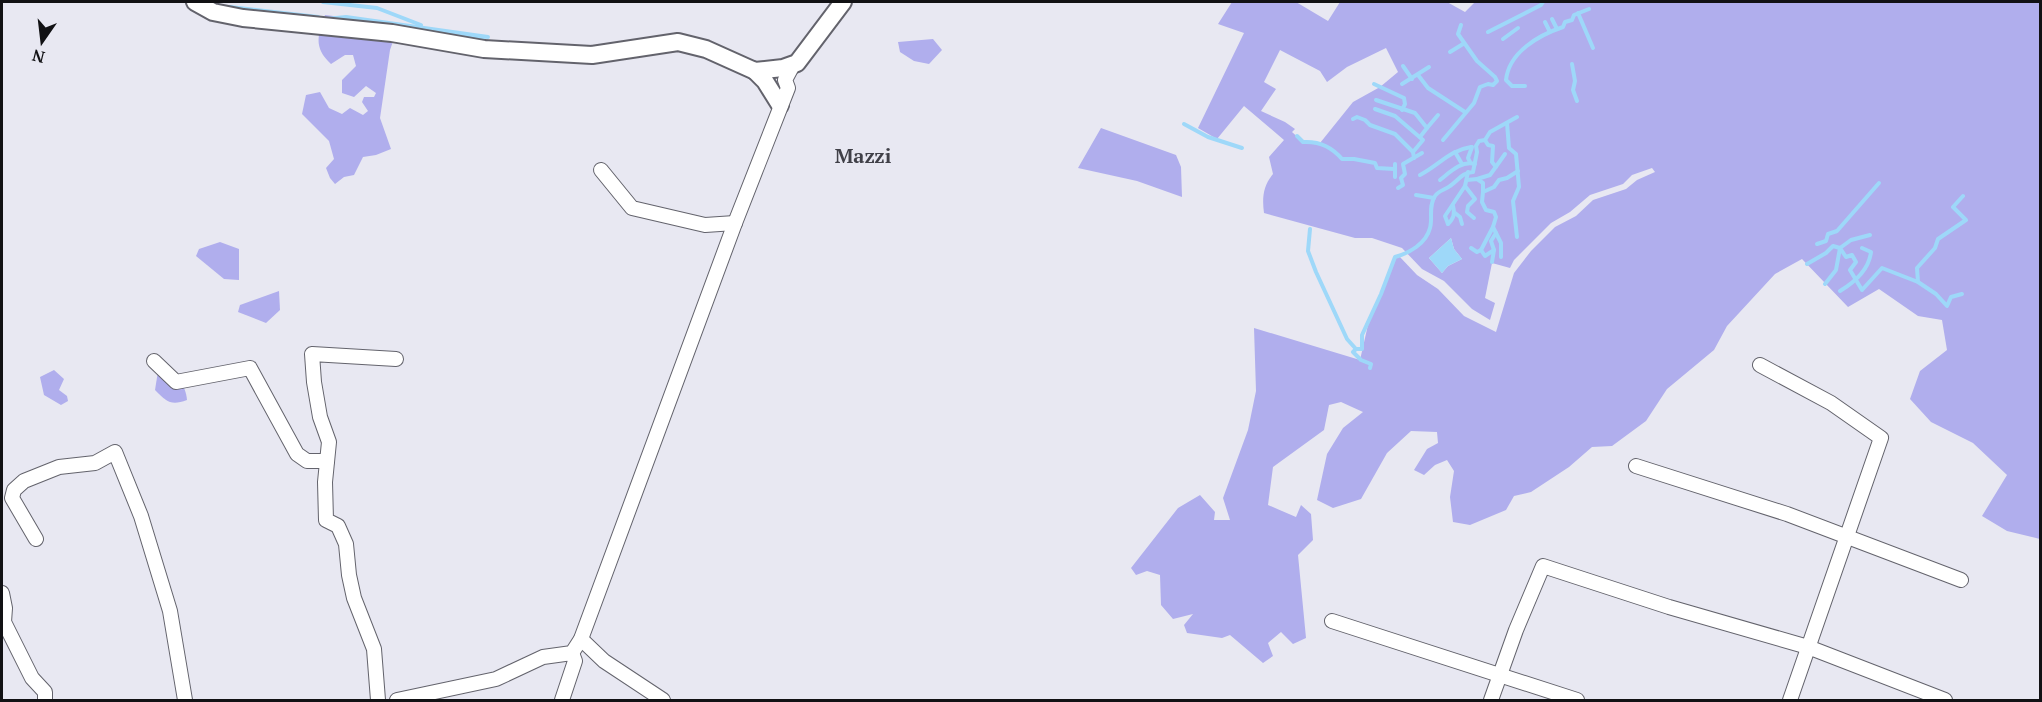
<svg xmlns="http://www.w3.org/2000/svg" width="2042" height="702" font-family="'PT Serif',serif">
<style>
.green{fill:#b0aeed;fill-rule:evenodd}
.water{fill:#9ed8f9}
.lines{fill:none;stroke-linecap:round;stroke-linejoin:round}
.stream{stroke:#9ed8f9;stroke-width:4}
.minor-casing{stroke:#63636c;stroke-width:16}
.tertiary-casing{stroke:#63636c;stroke-width:20}
.minor{stroke:#fff;stroke-width:14}
.tertiary{stroke:#fff;stroke-width:16}
.labels{text-anchor:middle;dominant-baseline:central;stroke-width:4.5;stroke-linejoin:round;paint-order:stroke}
.quarter-label{font-size:20px;font-weight:bold;fill:#404048;stroke:#e8e8f2}
</style>
<rect width="100%" height="100%" fill="#e8e8f2"/>
<g class="green">
<path d="M1232 2H1296L1328 21 1340 2H1447L1465 12 1475 2H2040V539L2007 531 1982 516 2007 475 1973 443 1931 422 1910 399 1920 371 1947 350 1942 320 1918 316 1879 289 1848 307 1802 259 1775 274 1727 326 1714 350 1667 389 1646 421 1612 446 1592 447 1569 467 1531 492 1514 496 1506 510 1470 525 1453 522 1450 497 1454 471 1447 460 1435 465 1424 475 1414 470 1427 449 1438 443 1437 432 1411 431 1387 453 1361 499 1333 508 1317 500 1327 454 1343 428 1363 412 1341 402 1329 405 1324 430 1273 467 1268 505 1296 517 1301 505 1311 514 1313 540 1298 555 1306 638 1293 644 1281 632 1268 643 1273 656 1263 663 1230 635 1222 638 1187 633 1184 625 1193 614 1173 619 1161 605 1160 575 1147 571 1136 575 1131 568 1178 508 1200 495 1215 512 1214 520H1230L1223 498 1248 430 1256 391 1254 328 1360 360 1370 316 1381 294 1395 257 1399 256 1417 275 1438 289 1464 316 1496 332 1514 273 1531 251 1555 227 1576 216 1593 200 1626 189 1637 180 1655 172 1652 168 1632 175 1623 184 1590 195 1570 212 1551 223 1514 260 1510 268 1492 263 1485 298 1495 303 1490 320 1472 309 1444 281 1422 269 1402 248 1372 238H1355L1264 213C1262 198 1263 186 1273 174L1269 157 1284 140 1244 106 1217 139 1198 128 1244 33 1218 24ZM1386 48 1398 72 1380 87 1353 102 1320 143 1303 142 1292 132 1295 129 1285 122 1261 111 1276 89 1264 82 1280 50 1320 71 1327 82 1347 67ZM1451 238 1454 249 1462 259 1448 266 1442 273 1429 258Z"/>
<path d="M325 15 399 24 390 50 380 118 391 149 376 155 363 157 354 175 344 177 335 184 330 178 326 168 334 159 329 141 302 114 306 95 320 92 329 108 342 114 350 108 363 115 368 111 362 102 364 97H374L376 93 366 86 354 97 342 93V80L356 66 353 55H345L331 64C313 47 318 35 325 15Z"/>
<path d="M933 39 942 50 929 64 914 61 900 52 898 42Z"/>
<path d="M1101 128 1176 155 1181 167 1182 197 1137 181 1078 168Z"/>
<path d="M220 242 239 249V280L224 279 196 256 199 249Z"/>
<path d="M279 291 280 310 266 323 238 312 240 305Z"/>
<path d="M159 365C175 368 186 386 187 400 171 406 167 402 155 390Z"/>
<path d="M54 370 64 379 59 390 67 396 68 401 61 405 44 395 40 377Z"/>
</g>
<path class="water" d="M1451 238 1454 249 1462 259 1448 266 1442 273 1429 258Z"/>
<g class="lines">
<g class="stream">
<path d="M323 2 377 8 421 25"/>
<path d="M230 7 318 17"/>
<path d="M1578 13 1593 48"/>
<path d="M326 19 346 17 488 37"/>
<path d="M1552 19 1557 29"/>
<path d="M1545 22 1550 32"/>
<path d="M1488 32 1541 5 1543 2"/>
<path d="M464 37 484 40"/>
<path d="M1503 39 1518 28"/>
<path d="M1450 52 1463 44"/>
<path d="M1572 64 1575 81 1573 90 1577 101"/>
<path d="M1403 66 1412 79"/>
<path d="M1418 75 1428 88 1465 112"/>
<path d="M1374 84 1404 98 1405 104 1402 110"/>
<path d="M1402 84 1429 67"/>
<path d="M1525 86H1512L1506 80C1509 52 1539 35 1563 27L1565 22 1572 20 1574 15 1589 9"/>
<path d="M1376 100 1415 113 1427 128 1420 137"/>
<path d="M1375 109 1395 116 1423 140 1413 152"/>
<path d="M1353 119 1357 117 1365 120 1370 125 1395 134 1413 152 1414 158"/>
<path d="M1507 123 1509 148 1516 154 1519 187 1513 201 1517 237"/>
<path d="M1184 124 1208 137 1242 148"/>
<path d="M1427 128 1438 115"/>
<path d="M1297 136 1303 142C1319 141 1332 147 1342 159H1354L1375 163 1377 168 1394 169"/>
<path d="M1443 140 1474 103 1480 87 1488 84 1493 85 1497 81 1495 77 1477 61 1458 34 1461 25"/>
<path d="M1485 140 1488 145 1493 146 1492 162 1496 167"/>
<path d="M1455 152 1462 164"/>
<path d="M1470 162 1468 158 1472 147"/>
<path d="M1420 175C1438 166 1450 150 1471 147"/>
<path d="M1395 177V164"/>
<path d="M1477 179 1490 175 1505 154"/>
<path d="M1440 180C1450 172 1462 160 1475 164"/>
<path d="M1467 180 1477 179 1483 183V192"/>
<path d="M1465 186 1475 199 1468 206 1467 212 1474 218"/>
<path d="M1398 188 1403 185 1401 178 1405 174 1403 164 1422 153"/>
<path d="M1416 195 1434 198"/>
<path d="M1455 213 1460 217 1462 224"/>
<path d="M1448 224 1445 216 1465 186 1468 172"/>
<path d="M1448 224C1454 218 1455 214 1453 206"/>
<path d="M1310 229 1308 251 1316 272 1347 339 1356 349"/>
<path d="M1817 244 1826 241 1828 234 1837 231 1879 183"/>
<path d="M1471 248 1477 252 1481 250 1493 227"/>
<path d="M1840 248 1846 257 1852 255 1856 262 1850 270 1862 290 1882 268 1918 282 1917 268 1935 248 1938 239 1966 220 1953 207 1963 196"/>
<path d="M1481 250 1485 256 1494 250"/>
<path d="M1501 257V243L1493 227 1496 217 1494 212 1486 210 1482 202 1483 192 1494 187 1499 180 1507 178 1518 171"/>
<path d="M1492 262 1494 250 1491 241 1496 233"/>
<path d="M1807 264 1826 253 1833 246 1840 248 1851 240 1870 235"/>
<path d="M1918 282 1936 294 1947 306 1951 297 1962 294"/>
<path d="M1825 284 1836 270 1840 248"/>
<path d="M1840 291C1855 282 1869 269 1871 252L1862 248"/>
<path d="M1370 368 1371 364 1361 360 1353 352 1356 349H1362V335L1381 294 1395 257C1409 253 1426 244 1430 228 1433 218 1428 207 1435 196 1439 190 1445 190 1450 186 1459 180 1461 173 1473 172L1477 152 1476 146 1479 141 1485 140 1490 132 1517 117"/>
</g>
<defs>
<g id="minor">
<path d="M601 170 632 208 705 225 735 223"/>
<path d="M154 361 176 382 250 368 297 454 307 461H327"/>
<path d="M1760 365 1831 403 1881 438 1790 700"/>
<path d="M1636 466 1787 514 1961 580"/>
<path d="M36 539 12 498 14 490 24 481 59 467 95 463 115 452 141 516 170 611 185 700"/>
<path d="M2 593 5 608 4 622 32 678 45 692V700"/>
<path d="M1332 621 1577 700"/>
<path d="M581 639 604 661 663 700"/>
<path d="M378 700 374 649 354 598 349 575 346 544 338 526 326 520 325 482 329 442 320 417 314 382 312 354 396 359"/>
<path d="M397 700 496 679 543 657 572 653 581 639 735 223 788 88 785 80 793 65"/>
<path d="M562 700 575 661 572 653"/>
<path d="M1491 700 1516 630 1543 566 1669 607 1808 647 1945 700"/>
</g>
<g id="tertiary">
<path d="M195 2 213 12 243 18 392 33 484 49 592 55 678 42 706 49 755 71 783 68 797 63 843 2"/>
<path d="M755 71 765 81 780 105"/>
</g>
</defs>
<use href="#minor" class="minor-casing"/>
<use href="#tertiary" class="tertiary-casing"/>
<use href="#minor" class="minor"/>
<use href="#tertiary" class="tertiary"/>
</g>
<g class="labels">
<g class="quarter-label">
<text x="863" y="155">Mazzi</text>
</g>
</g>
<rect width="2042" height="702" fill="none" stroke="#111114" stroke-width="6"/>
<g transform="translate(42 42) rotate(194)" stroke="#e8e8f2" stroke-width="4.5" paint-order="stroke">
<path d="M0-4.5L10 22L0 15L-10 22Z" fill="#111114"/>
<text y="-9" font-size="16" font-weight="bold" text-anchor="middle" fill="#111114">N</text>
</g>
</svg>
